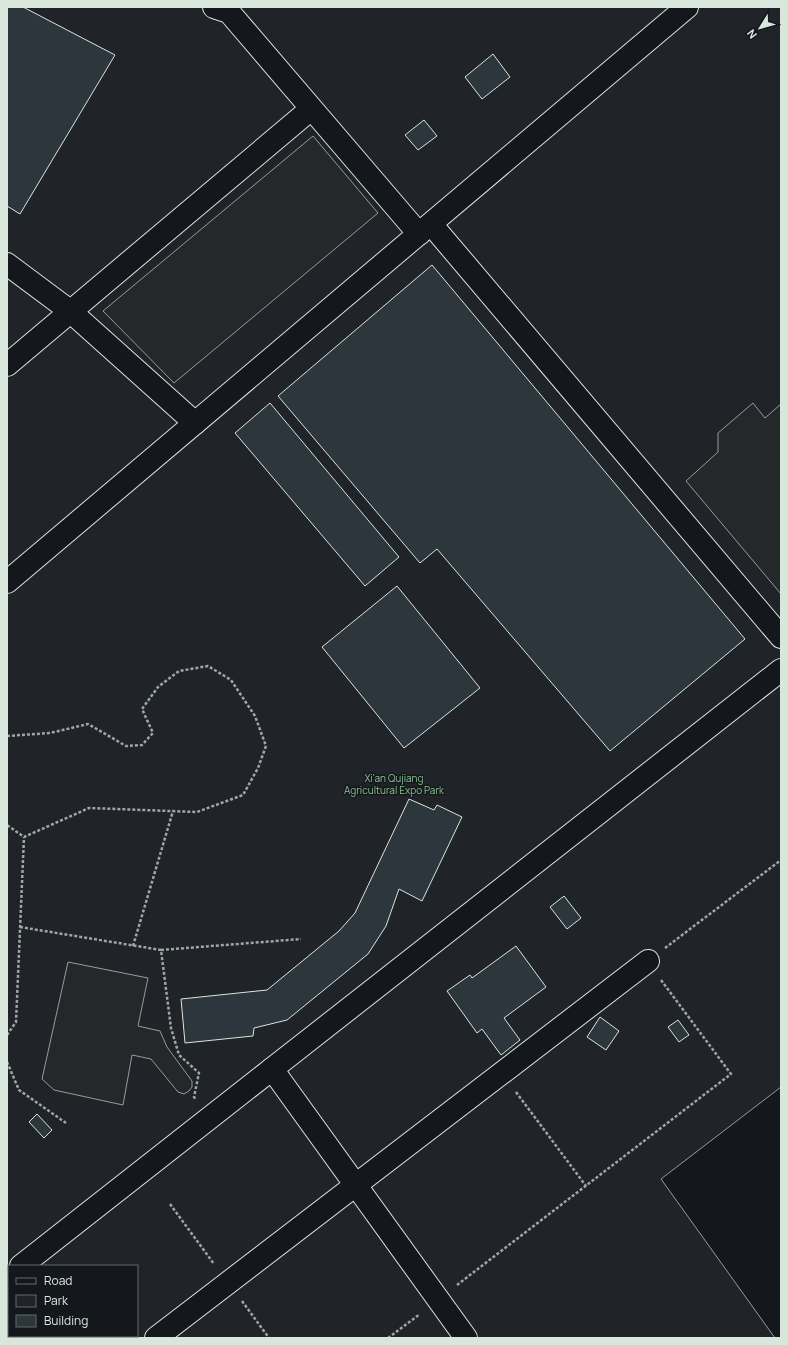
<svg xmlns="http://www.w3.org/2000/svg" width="788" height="1345" font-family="Manrope,sans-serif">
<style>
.green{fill:#202428;stroke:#939e99;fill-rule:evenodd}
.parking{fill:#24282b;stroke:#939e99}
.building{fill:#2c363c;stroke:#d8e6dc}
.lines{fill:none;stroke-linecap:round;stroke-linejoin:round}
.minor-casing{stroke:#d8e6dc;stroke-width:24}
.path{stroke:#9da8a2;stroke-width:2.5;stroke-dasharray:3 2;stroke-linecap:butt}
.minor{stroke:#14181c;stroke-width:22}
.labels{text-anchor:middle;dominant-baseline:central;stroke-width:3;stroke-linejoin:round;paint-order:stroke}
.park-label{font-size:10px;fill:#8ac095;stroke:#14181c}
</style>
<rect width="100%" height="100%" fill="#14181c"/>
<path class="green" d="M7 7H781V1087L661 1179 775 1338H7ZM9 1266H137V1336H9Z"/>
<g class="parking">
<path d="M313 136 378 213 174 383 103 311Z"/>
<path d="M753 403 765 418 781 404V594L686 481 718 452V433Z"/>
<path d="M68 962 148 978 138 1026 160 1031 167 1047 192 1081V1087L189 1091 184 1094 178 1092 151 1059 132 1055 123 1105 54 1090 42 1079Z"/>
</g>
<g class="building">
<path d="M7 7H23L115 55 20 214 7 206Z"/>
<path d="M493 54 510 77 482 99 465 77Z"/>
<path d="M424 120 437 136 418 150 405 135Z"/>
<path d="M432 265 745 639 610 751 437 549 420 563 278 396Z"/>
<path d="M270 403 399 557 365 586 235 433Z"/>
<path d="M397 586 480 688 404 748 322 647Z"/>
<path d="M409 799 434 810 437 805 462 817 422 901 399 889 386 926 368 954 287 1020 254 1028 253 1036 185 1043 181 999 267 990 339 931 355 913Z"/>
<path d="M564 896 581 918 567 929 550 907Z"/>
<path d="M516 946 546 987 504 1018 520 1040 501 1055 482 1029 477 1033 447 991 470 975 472 978Z"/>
<path d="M600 1017 619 1031 606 1050 587 1037Z"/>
<path d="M678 1020 689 1035 679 1042 668 1027Z"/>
<path d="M37 1114 52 1130 44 1138 29 1122Z"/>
</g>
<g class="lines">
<defs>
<g id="minor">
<path d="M214 7 229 12 419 234"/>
<path d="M431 224 781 637"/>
<path d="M7 264 70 311 195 423"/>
<path d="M7 365 311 109"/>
<path d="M7 582 687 7"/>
<path d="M272 1069 781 670"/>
<path d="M21 1266 272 1069 466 1338"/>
<path d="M156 1338 648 961"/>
</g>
</defs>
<use href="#minor" class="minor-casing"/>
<g class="path">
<path d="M7 736 50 733 88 724 126 746 142 745 153 733 142 709 158 687 179 671 208 666 231 680 255 716 266 746 258 768 243 795 197 812 89 808 24 837 7 825"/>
<path d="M20 927 161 950 171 1028 179 1055 199 1073 194 1097 196 1100"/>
<path d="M133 946 173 811"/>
<path d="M665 948 781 860"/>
<path d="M161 950 301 939"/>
<path d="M7 1035 16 1022 24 837"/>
<path d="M7 1062 19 1090 66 1123"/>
<path d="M516 1092 586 1186"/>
<path d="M170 1204 214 1264"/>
<path d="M457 1285 731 1074 661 980"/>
<path d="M242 1301 269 1338"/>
<path d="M91 1336 93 1338"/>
<path d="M388 1338 420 1314"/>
</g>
<use href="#minor" class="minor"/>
</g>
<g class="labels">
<g class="park-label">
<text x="394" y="778">Xi'an Qujiang<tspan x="394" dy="12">Agricultural Expo Park</tspan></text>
</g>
</g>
<rect width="788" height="1345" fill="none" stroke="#d8e6dc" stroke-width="16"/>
<rect x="8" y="1265" width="130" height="72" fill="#14181c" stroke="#626a69"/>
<rect x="16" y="1278" width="20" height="6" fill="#14181c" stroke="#626a69"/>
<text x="44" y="1285" font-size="12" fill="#d8e6dc">Road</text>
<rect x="16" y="1295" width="20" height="12" fill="#202428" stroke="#626a69"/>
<text x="44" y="1305" font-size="12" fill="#d8e6dc">Park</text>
<rect x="16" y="1315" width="20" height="12" fill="#2c363c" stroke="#626a69"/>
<text x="44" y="1325" font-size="12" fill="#d8e6dc">Building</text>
<g transform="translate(760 28) rotate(233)" stroke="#14181c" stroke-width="3" paint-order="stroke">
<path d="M0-3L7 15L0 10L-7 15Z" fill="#d8e6dc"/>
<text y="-6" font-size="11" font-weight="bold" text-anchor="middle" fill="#d8e6dc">N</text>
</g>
</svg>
